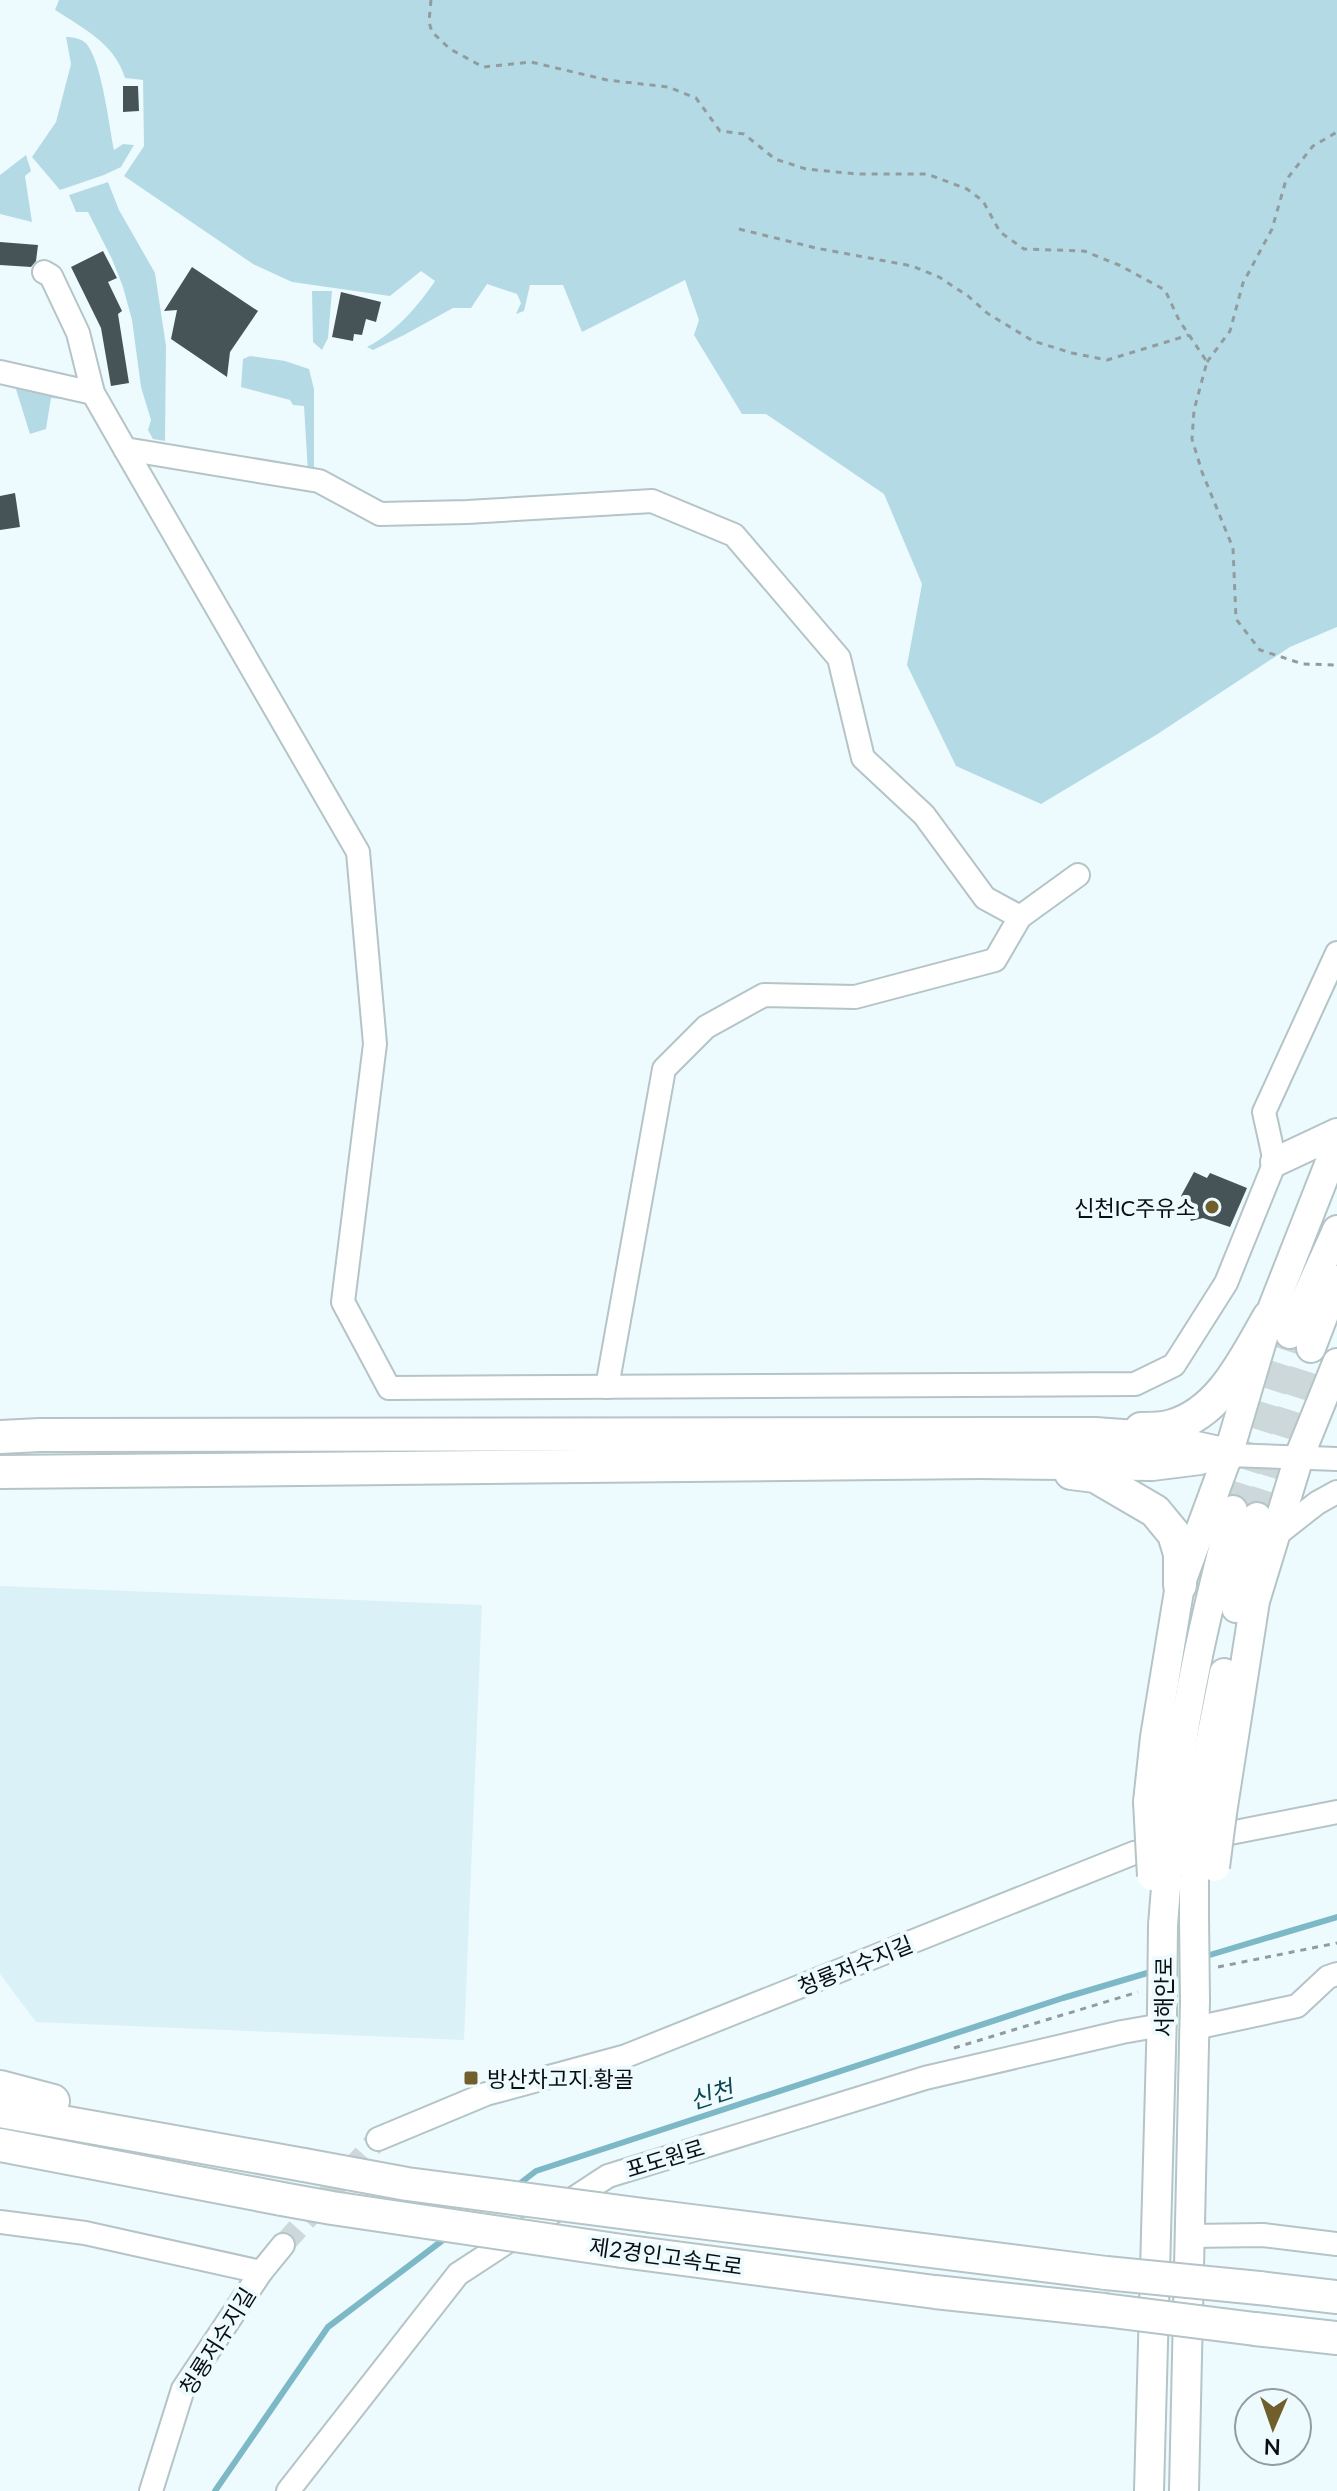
<svg xmlns="http://www.w3.org/2000/svg" width="1337" height="2491" font-family="Lato,'Noto Sans KR',sans-serif">
<style>
.built{fill:#d9f1f7}
.green{fill:#b4dbe5}
.lines{fill:none;stroke-linecap:round;stroke-linejoin:round}
.stream{stroke:#7cb8c6;stroke-width:6}
.building{fill:#465457}
.minor-tunnel{stroke:#ccd8da;stroke-width:22;stroke-dasharray:22 11;stroke-linecap:butt}
.major-tunnel{stroke:#ccd8da;stroke-width:28;stroke-dasharray:28 14;stroke-linecap:butt}
.minor-casing{stroke:#b4c4c7;stroke-width:26}
.major-casing{stroke:#b4c4c7;stroke-width:32}
.highway-casing{stroke:#b4c4c7;stroke-width:36}
.path{stroke:#929c9f;stroke-width:3;stroke-dasharray:6 6;stroke-linecap:butt}
.minor{stroke:#fff;stroke-width:22}
.major{stroke:#fff;stroke-width:28}
.highway{stroke:#fff;stroke-width:32}
.major-bridge-casing{stroke:#b4c4c7;stroke-width:32;stroke-linecap:butt}
.highway-bridge-casing{stroke:#b4c4c7;stroke-width:36;stroke-linecap:butt}
.major-bridge{stroke:#fff;stroke-width:28}
.highway-bridge{stroke:#fff;stroke-width:32}
.poi-dot{fill:#705e2c;stroke:#eefbfe;stroke-width:3}
.labels{text-anchor:middle;dominant-baseline:central;stroke-width:8;stroke-linejoin:round;paint-order:stroke}
.poi-label{font-size:22px;fill:#0a1011;stroke:#eefbfe;text-anchor:end}
.street-label{font-size:22px;fill:#0a1011;stroke:#eefbfe}
.water-label{font-size:24px;font-style:italic;fill:#0e454f;stroke:#eefbfe}
</style>
<rect width="100%" height="100%" fill="#eefbfe"/>
<path class="built" d="M0 1586 482 1605 464 2040 36 2022 0 1974Z"/>
<g class="green">
<path d="M59 0H1337V627L1290 647 1156 735 1041 804 956 766 907 665 922 584 884 494 766 414H742L694 335 699 320 685 280 582 332 563 285H530L524 311 516 314 521 303 517 294 487 284 471 308H453L404 335 373 350 367 347C395 333 418 306 435 281L421 271 390 296 292 282 253 264 124 176 144 146 143 80 125 78C115 44 83 28 55 10Z"/>
<path d="M66 37C74 37 84 39 88 46 102 65 109 125 114 150L123 144 134 145 121 167 104 175 60 190 32 157 56 122 71 64Z"/>
<path d="M26 155 31 171 25 176 32 222 0 214V175Z"/>
<path d="M108 182 119 210 155 273 166 346 165 441 153 439 148 430 151 420 141 387 132 320 123 287 112 259 88 212H76L69 195Z"/>
<path d="M312 291H332L328 338 322 350 313 342Z"/>
<path d="M250 356 285 361 309 369 314 389V471L308 473 304 406 293 405 290 400 241 387 243 359Z"/>
<path d="M15 386 76 400 51 398 46 429 30 434Z"/>
</g>
<g class="lines">
<g class="stream">
<path d="M1203 1957 1337 1917"/>
<path d="M514 2188 536 2171 1063 1998 1154 1971"/>
<path d="M215 2491 328 2327 447 2237"/>
</g>
</g>
<g class="building">
<path d="M123 86H138L139 111 123 112Z"/>
<path d="M0 242 38 245 36 261 31 267 0 265Z"/>
<path d="M103 251 117 278 108 282 122 311 118 314 129 383 111 386 101 328 71 267Z"/>
<path d="M192 267 258 311 230 352 227 377 171 339 177 310 164 311Z"/>
<path d="M341 292 381 302 376 322 366 319 362 335 354 334 353 341 332 337Z"/>
<path d="M15 493 20 527 0 530V496Z"/>
<path d="M1194 1172 1207 1178 1210 1173 1247 1188 1230 1227 1203 1218 1191 1221 1181 1196Z"/>
</g>
<g class="lines">
<path class="minor-tunnel" d="M283 2245 378 2139"/>
<g class="major-tunnel">
<path d="M1233 1510 1290 1334"/>
<path d="M1257 1517 1311 1348"/>
</g>
<defs>
<g id="minor">
<path d="M44 272 51 276 78 333 93 393 125 449 319 481 380 514 467 512 652 501 734 535 839 658 863 758 924 815 985 898 1020 917"/>
<path d="M0 372 93 393"/>
<path d="M125 449 358 852 375 1044 343 1302 389 1388 1135 1384 1174 1365 1226 1283 1275 1162 1264 1112 1337 953"/>
<path d="M607 1387 664 1069 706 1027 764 995 855 997 995 960 1020 917 1078 875"/>
<path d="M1228 1455 1337 1459"/>
<path d="M1275 1536 1317 1503 1337 1492"/>
<path d="M1205 1838 1337 1812"/>
<path d="M1195 2028 1297 2006 1328 1977 1337 1974"/>
<path d="M378 2139 486 2094 626 2056 1134 1853 1163 1847"/>
<path d="M0 2222 85 2233 261 2272"/>
<path d="M1190 2236 1263 2235 1337 2244"/>
<path d="M151 2491 183 2389 261 2272 283 2245"/>
<path d="M288 2491 458 2274 608 2176 925 2078 1122 2032 1162 2025"/>
</g>
<g id="major">
<path d="M1275 1162 1337 1133"/>
<path d="M1290 1334 1337 1230"/>
<path d="M1311 1348 1337 1280"/>
<path d="M1236 1608 1245 1564 1257 1517"/>
<path d="M1174 1801C1185 1702 1208 1606 1233 1510"/>
<path d="M1148 1802 1155 1737 1180 1585 1228 1455 1269 1317 1337 1144"/>
<path d="M1200 1806 1205 1768 1224 1673"/>
<path d="M1222 1813 1255 1601 1299 1457 1337 1363"/>
<path d="M1194 1870V1917"/>
<path d="M1163 1925 1167 1875"/>
<path d="M1149 2491 1162 2013"/>
<path d="M1184 2491 1195 2000"/>
</g>
<g id="highway">
<path d="M1141 1429C1151 1429 1163 1429 1172 1426 1221 1412 1245 1358 1269 1317"/>
<path d="M0 1437 40 1435 1095 1434 1150 1438 1228 1455"/>
<path d="M0 1472 980 1462 1152 1464 1200 1458"/>
<path d="M1071 1473 1095 1476 1155 1511 1174 1534 1180 1554V1585"/>
<path d="M0 2087 53 2101"/>
<path d="M0 2111 304 2165"/>
<path d="M0 2145 282 2199"/>
<path d="M651 2216 1106 2273"/>
<path d="M622 2251 935 2292 1104 2310"/>
<path d="M1259 2288 1337 2297"/>
<path d="M1255 2329 1337 2338"/>
</g>
</defs>
<use href="#minor" class="minor-casing"/>
<use href="#major" class="major-casing"/>
<use href="#highway" class="highway-casing"/>
<g class="path">
<path d="M431 0 429 22 432 32 450 49 483 67 531 62 607 80 668 87 696 98 720 131 744 134 775 159 806 169 857 174H927L967 189 983 201 1000 232 1024 249 1084 251 1119 265 1165 290 1179 320 1207 362 1194 410 1192 439 1202 472 1233 548 1236 619 1260 650 1303 664 1337 665"/>
<path d="M739 229 816 248 912 266 939 277 968 296 987 313 1033 341 1072 353 1107 360 1189 335"/>
<path d="M1207 362 1230 331 1243 283 1272 229 1286 180 1313 146 1337 132"/>
<path d="M1218 1967 1337 1943"/>
<path d="M954 2048 1138 1992"/>
</g>
<use href="#minor" class="minor"/>
<use href="#major" class="major"/>
<use href="#highway" class="highway"/>
<defs>
<g id="major-bridge">
<path d="M1148 1802 1152 1876"/>
<path d="M1215 1867 1222 1813"/>
<path d="M1194 1870 1200 1806"/>
<path d="M1167 1875 1174 1801"/>
<path d="M1194 1917 1195 2000"/>
<path d="M1162 2013 1163 1925"/>
</g>
<g id="highway-bridge">
<path d="M304 2165 407 2184 651 2216"/>
<path d="M282 2199 332 2208 622 2251"/>
<path d="M1106 2273 1259 2288"/>
<path d="M1104 2310 1255 2329"/>
</g>
</defs>
<use href="#major-bridge" class="major-bridge-casing"/>
<use href="#highway-bridge" class="highway-bridge-casing"/>
<use href="#major-bridge" class="major-bridge"/>
<use href="#highway-bridge" class="highway-bridge"/>
</g>
<g class="poi-dot">
<circle cx="1212" cy="1207" r="8"/>
<rect x="463" y="2070" width="16" height="16" rx="4"/>
</g>
<g class="labels">
<g class="poi-label">
<text x="1196" y="1207">신천IC주유소</text>
<text x="487" y="2078" text-anchor="start">방산차고지.황골</text>
</g>
<g class="street-label">
<text transform="translate(855 1965) rotate(-22)">청룡저수지길</text>
<text transform="translate(1163 1997) rotate(-90)">서해안로</text>
<text transform="translate(665 2158) rotate(-17)">포도원로</text>
<text transform="translate(666 2256) rotate(8)">제2경인고속도로</text>
<text transform="translate(217 2341) rotate(-58)">청룡저수지길</text>
</g>
<g class="water-label">
<text transform="translate(711 2094) rotate(-18)">신천</text>
</g>
</g>
<g transform="translate(1273 2427) rotate(182)"><circle r="38" fill="#eefbfe" stroke="#939d9f" stroke-width="2"/>
<path d="M0-6L14 30L0 20L-14 30Z" fill="#705e2c"/>
<text y="-12" font-size="22" font-weight="bold" text-anchor="middle" fill="#0a1011">N</text>
</g>
</svg>
